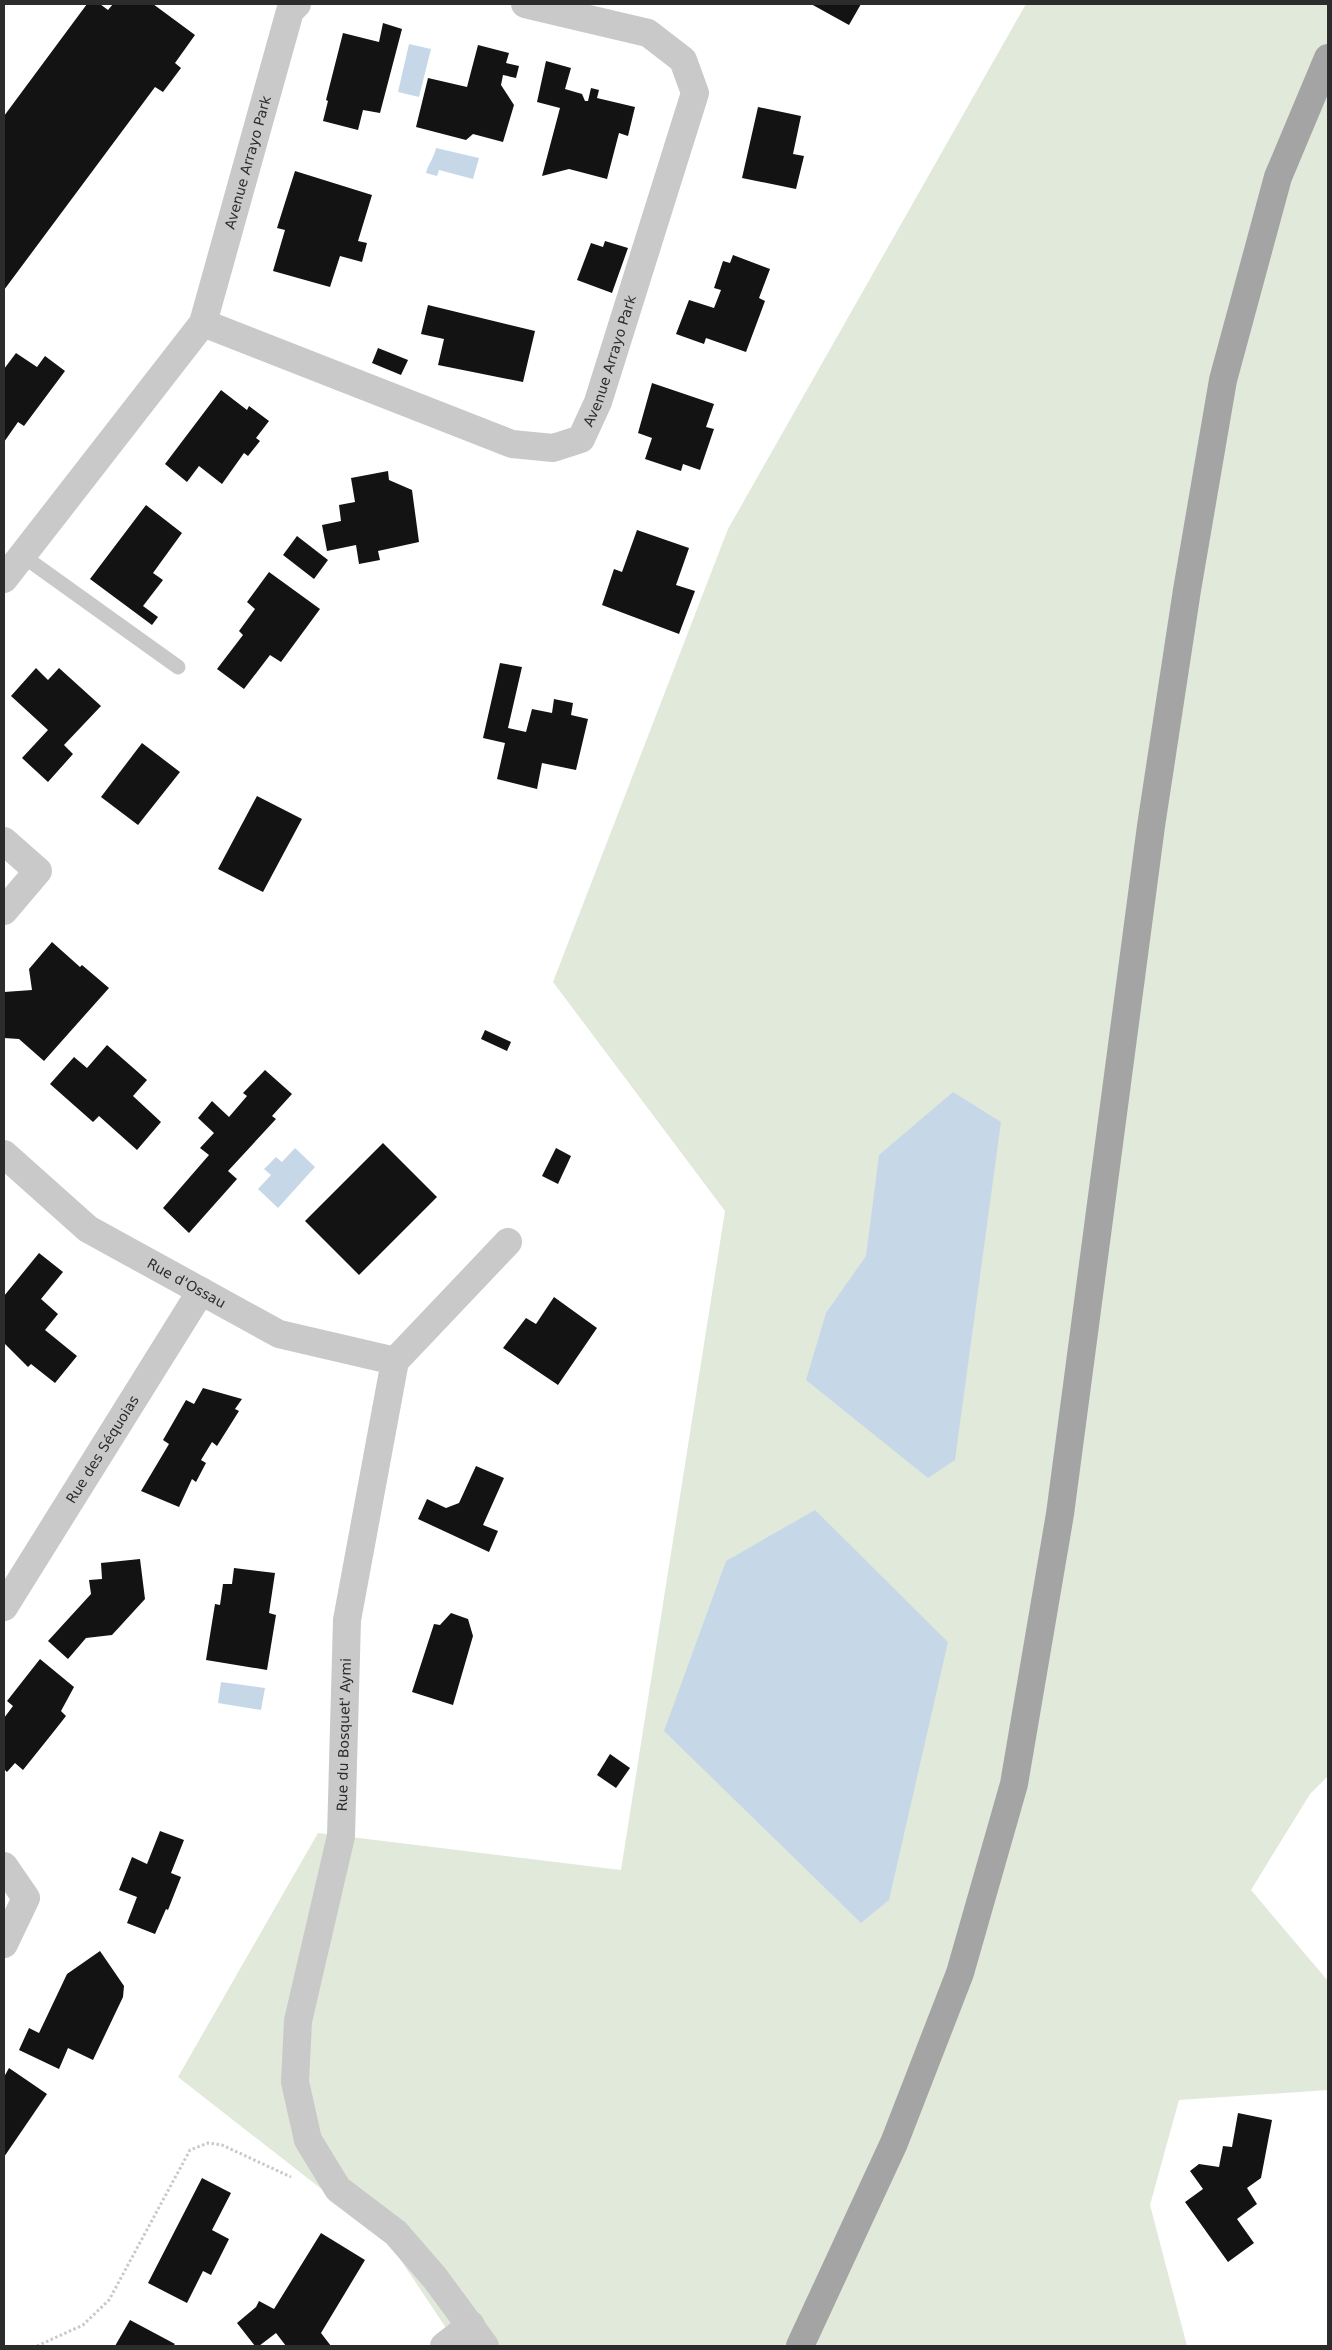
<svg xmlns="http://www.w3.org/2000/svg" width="1332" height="2350" font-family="'DejaVu Sans',sans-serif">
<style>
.green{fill:#e1e9da}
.water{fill:#c6d8e8}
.building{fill:#131313}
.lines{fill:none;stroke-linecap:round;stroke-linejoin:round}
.path{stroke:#c9c9c9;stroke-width:3;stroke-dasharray:2.5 2.5;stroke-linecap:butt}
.lane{stroke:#c9c9c9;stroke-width:15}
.street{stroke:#c9c9c9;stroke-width:28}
.primary{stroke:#a4a4a4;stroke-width:28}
.labels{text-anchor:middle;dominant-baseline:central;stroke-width:5;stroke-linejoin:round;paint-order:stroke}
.street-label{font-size:14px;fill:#2c2c2c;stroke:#fff}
</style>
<rect width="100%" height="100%" fill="#fff"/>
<path class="green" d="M1026 4H1328V1776L1310 1794 1251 1890 1328 1981V2090L1179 2100 1150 2205 1187 2346H458L388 2241 178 2077 318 1833 621 1870 725 1211 553 982 728 529Z"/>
<g class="water">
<path d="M409 44 431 49 419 97 398 92Z"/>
<path d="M436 148 479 158 473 179 439 170 437 176 426 173C428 164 434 158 436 148Z"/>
<path d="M953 1092 1001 1122 955 1460 928 1478 806 1380 826 1313 866 1256 879 1155Z"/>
<path d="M295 1148 315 1167 278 1208 258 1189 271 1175 264 1169 276 1157 282 1162Z"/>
<path d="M815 1510 948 1642 889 1900 861 1923 664 1731 726 1561Z"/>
<path d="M221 1682 265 1688 261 1710 218 1703Z"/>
</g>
<g class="building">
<path d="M87 4H100L108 10 113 4H153L195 35 175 63 181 68 163 92 155 87 4 290V116Z"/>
<path d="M811 4H861L849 25Z"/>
<path d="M383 23 402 29 380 113 363 110 358 130 323 121 328 101 326 100 343 33 379 42Z"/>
<path d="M478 45 509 53 506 63 519 66 516 78 503 75 501 85 514 105 503 142 473 134 466 140 416 127 428 78 467 87Z"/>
<path d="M546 61 571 68 565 89 582 94 585 101H588L591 88 599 90 597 98 635 107 628 136 619 133 607 179 569 169 542 176 560 108 537 102Z"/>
<path d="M758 107 801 116 793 154 804 156 796 189 742 178Z"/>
<path d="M295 171 372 195 358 241 367 243 362 262 340 256 330 287 273 271 285 230 277 228Z"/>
<path d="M605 241 628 248 612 293 577 280 591 243 603 247Z"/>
<path d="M733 255 770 269 759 298 765 301 746 352 706 338 704 344 676 334 689 300 714 308 721 290 714 288 723 261 730 263Z"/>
<path d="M428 305 535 331 523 382 438 365 444 339 421 334Z"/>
<path d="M378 348 408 360 401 375 372 363Z"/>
<path d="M16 353 37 367 45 356 65 371 24 426 18 422 4 442V369Z"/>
<path d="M652 383 714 404 706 427 714 429 700 470 683 464 681 471 645 459 652 438 638 433Z"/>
<path d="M221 390 247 410 249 406 269 421 256 438 260 441 248 456 244 453 222 484 199 466 187 482 165 464Z"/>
<path d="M388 471 389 480 412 490 419 542 378 551 380 560 359 564 356 545 327 551 322 525 341 521 339 505 355 502 351 478Z"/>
<path d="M146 505 182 533 153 573 163 580 143 606 158 617 152 625 90 579Z"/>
<path d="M637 530 689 548 676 585 695 591 679 634 602 605 614 569 622 572Z"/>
<path d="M297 536 328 560 314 579 283 555Z"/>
<path d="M269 572 320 609 281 662 270 655 244 689 217 669 243 635 239 631 255 609 247 602Z"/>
<path d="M500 663 522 667 508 728 526 732 532 709 552 713 554 699 573 703 571 715 588 719 576 770 542 763 537 789 497 779 505 743 483 738Z"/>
<path d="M36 668 48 680 59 668 101 706 64 745 73 754 48 782 22 758 48 730 11 696Z"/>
<path d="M142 743 180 772 138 825 101 797Z"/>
<path d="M257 796 302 819 263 892 218 869Z"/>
<path d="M52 942 80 967 82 965 109 988 44 1061 19 1039 4 1038V992L32 990 29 969Z"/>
<path d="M485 1030 511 1042 507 1051 481 1039Z"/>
<path d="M107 1045 147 1080 133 1096 161 1122 137 1150 99 1116 93 1122 50 1084 74 1057 87 1068Z"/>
<path d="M265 1070 292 1094 272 1116 276 1119 228 1171 237 1179 189 1233 163 1208 209 1155 200 1148 214 1133 198 1118 212 1101 229 1117 247 1096 243 1093Z"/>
<path d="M383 1143 437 1197 359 1275 305 1221Z"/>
<path d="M556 1148 571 1156 558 1184 542 1176Z"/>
<path d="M39 1253 63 1272 41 1299 58 1314 45 1330 77 1356 55 1383 31 1364 28 1367 4 1343V1296Z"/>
<path d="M554 1297 597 1328 558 1385 503 1348 526 1318 536 1324Z"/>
<path d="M203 1388 242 1399 235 1409 239 1411 217 1446 212 1442 201 1460 206 1463 196 1482 192 1479 179 1507 141 1491 169 1444 163 1440 186 1400 194 1404Z"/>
<path d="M476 1466 504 1478 483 1525 498 1531 489 1552 418 1519 427 1499 446 1508 459 1503Z"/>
<path d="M140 1559 145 1599 112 1635 86 1638 68 1659 48 1641 91 1594 89 1580 102 1579 101 1563Z"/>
<path d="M234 1568 275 1573 269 1613 276 1615 267 1670 206 1660 215 1604 220 1605 223 1584H232Z"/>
<path d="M451 1613 468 1619 473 1636 453 1705 412 1692 434 1624 440 1625Z"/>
<path d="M40 1659 74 1687 61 1711 66 1716 55 1730 23 1770 15 1763 7 1772 4 1769V1718L13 1706 7 1701Z"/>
<path d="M610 1754 630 1768 616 1788 597 1775Z"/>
<path d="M160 1831 184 1840 171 1873 181 1877 168 1910 166 1909 155 1934 127 1923 137 1897 119 1890 132 1857 147 1864Z"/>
<path d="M100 1951 124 1986 123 1997 93 2060 68 2048 59 2069 19 2050 29 2028 39 2033 67 1974Z"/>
<path d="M9 2068 47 2094 4 2157V2077Z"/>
<path d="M1238 2113 1272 2120 1261 2178 1247 2188 1257 2204 1237 2219 1254 2243 1228 2262 1185 2202 1203 2189 1190 2171 1199 2164 1219 2167 1223 2146 1232 2147Z"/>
<path d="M202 2178 231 2193 212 2230 229 2239 211 2275 203 2271 187 2303 148 2283Z"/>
<path d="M321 2233 365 2260 321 2333 331 2346H286L276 2333 259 2346H255L237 2323 256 2307 259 2301 274 2309Z"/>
<path d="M130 2320 175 2344 173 2346H115Z"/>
</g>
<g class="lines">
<path class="path" d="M37 2346 83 2325 109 2300 190 2150 208 2143 222 2145 291 2177"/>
<path class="lane" d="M23 556 178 667"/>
<g class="street">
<path id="s1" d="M203 323 512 444 553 448 581 439 598 402 695 93 683 60 648 33 525 4"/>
<path id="s2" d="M4 579 203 323 290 11 297 4"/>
<path d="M4 841 38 871 4 911"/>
<path id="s3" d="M4 1154 88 1229 279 1334 395 1361"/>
<path id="s4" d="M4 1607 201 1291"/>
<path d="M4 1866 26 1898 4 1944"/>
<path d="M444 2346 471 2325"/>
<path id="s5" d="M485 2346 435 2278 396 2233 338 2189 308 2140 295 2082 298 2021 341 1836 347 1620 395 1361 508 1242"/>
</g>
<path class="primary" d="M800 2346 894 2143 960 1973 1014 1784 1060 1514 1151 826 1187 590 1223 380 1278 177 1328 58"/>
</g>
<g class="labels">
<g class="street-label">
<text stroke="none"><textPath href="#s2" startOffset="491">Avenue Arrayo Park</textPath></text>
<text stroke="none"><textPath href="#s1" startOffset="486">Avenue Arrayo Park</textPath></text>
<text stroke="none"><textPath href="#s3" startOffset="225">Rue d'Ossau</textPath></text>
<text stroke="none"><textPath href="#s4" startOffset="186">Rue des Séquoias</textPath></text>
<text stroke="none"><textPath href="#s5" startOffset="686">Rue du Bosquet' Aymi</textPath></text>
</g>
</g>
<rect width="1332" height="2350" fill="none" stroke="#2c2c2c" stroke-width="10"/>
</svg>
